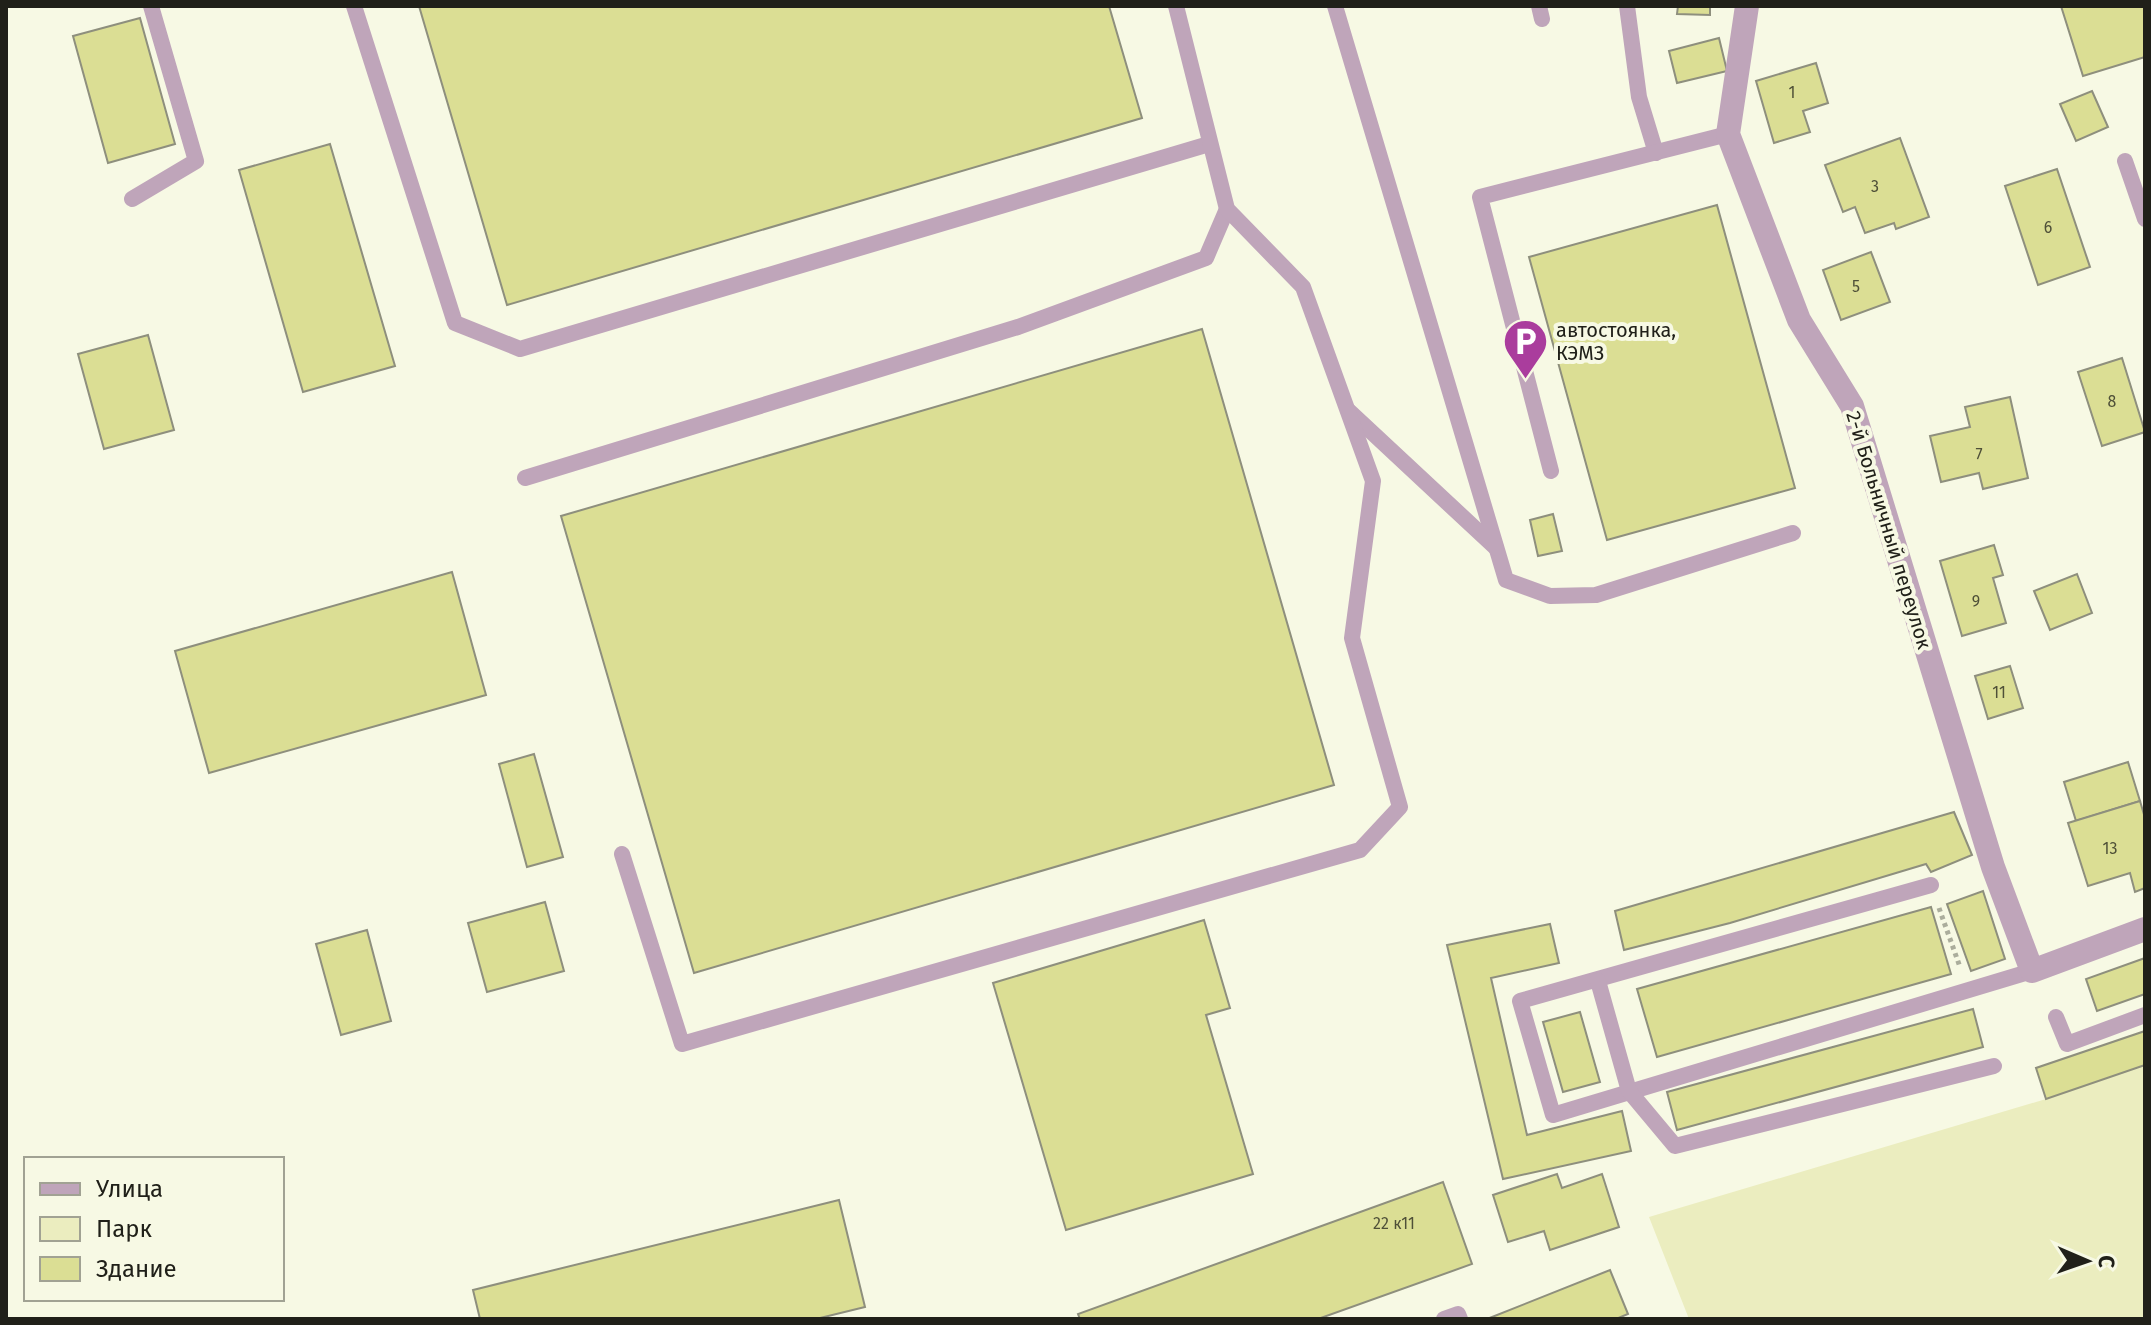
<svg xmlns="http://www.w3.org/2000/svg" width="2151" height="1325" font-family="'Fira Sans',sans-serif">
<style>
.green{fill:#ebedbf}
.building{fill:#dbde94;stroke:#8e8f7d;stroke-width:2}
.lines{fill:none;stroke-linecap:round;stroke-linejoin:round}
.path{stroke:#abad9c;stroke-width:5;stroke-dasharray:4 4;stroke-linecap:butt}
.service{stroke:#bfa5ba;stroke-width:16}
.minor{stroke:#bfa5ba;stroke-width:24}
.labels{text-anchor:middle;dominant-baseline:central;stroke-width:8;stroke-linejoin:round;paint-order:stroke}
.number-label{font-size:16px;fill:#4f5038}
.poi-label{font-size:20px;fill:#202019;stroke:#f7f9e4;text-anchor:start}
.street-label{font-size:20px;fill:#202019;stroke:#f7f9e4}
</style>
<rect width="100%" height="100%" fill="#f7f9e4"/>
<path class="green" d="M2145 1065V1319H1689L1649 1217 2046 1099Z"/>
<g class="building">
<path d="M419 6H1109L1142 118 507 305Z"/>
<path d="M1678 6H1710V15L1677 14Z"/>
<path d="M2061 6H2145V57L2083 76Z"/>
<path d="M140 18 175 144 108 163 73 36Z"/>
<path d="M1719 38 1727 71 1677 83 1669 51Z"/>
<path d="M1816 63 1828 103 1803 111 1810 132 1774 143 1756 81Z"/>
<path d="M2092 91 2108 127 2076 141 2060 104Z"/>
<path d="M1900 138 1929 217 1896 229 1894 223 1865 233 1855 207 1843 212 1825 165Z"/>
<path d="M330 144 395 366 303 392 239 170Z"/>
<path d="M2057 169 2090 267 2038 285 2005 186Z"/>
<path d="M1717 205 1795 488 1607 540 1529 257Z"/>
<path d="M1871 252 1890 302 1841 320 1823 270Z"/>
<path d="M1202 329 1334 785 694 973 561 516Z"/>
<path d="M148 335 174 430 104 449 78 354Z"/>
<path d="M2122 358 2145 432 2102 446 2078 372Z"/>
<path d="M2010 397 2028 478 1983 489 1979 473 1941 482 1930 436 1970 427 1965 407Z"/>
<path d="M1553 514 1562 551 1538 556 1530 520Z"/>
<path d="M1994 545 2003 575 1993 578 2006 623 1962 636 1940 561Z"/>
<path d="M452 572 486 695 209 773 175 651Z"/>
<path d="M2077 574 2092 613 2050 630 2034 591Z"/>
<path d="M2010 666 2023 708 1988 719 1975 676Z"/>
<path d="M534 754 563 857 527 867 499 764Z"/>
<path d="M2128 762 2140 801 2076 821 2064 782Z"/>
<path d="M2140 801 2145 818V888L2135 892 2130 873 2088 886 2068 823Z"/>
<path d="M1954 812 1972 855 1931 872 1926 864 1730 923 1624 950 1615 911Z"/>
<path d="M1983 891 2005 959 1971 971 1947 904Z"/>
<path d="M545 902 564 971 487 992 468 923Z"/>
<path d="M1931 907 1951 974 1657 1057 1637 989Z"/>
<path d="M1204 920 1230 1008 1206 1015 1253 1174 1066 1230 993 983Z"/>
<path d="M1550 924 1559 963 1491 978 1527 1135 1622 1111 1631 1151 1503 1179 1447 945Z"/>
<path d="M367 930 391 1021 341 1035 316 944Z"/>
<path d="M2145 958V994L2097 1011 2086 979Z"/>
<path d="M1973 1009 1983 1047 1677 1130 1667 1092Z"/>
<path d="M1580 1012 1600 1082 1563 1092 1543 1022Z"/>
<path d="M2145 1031V1065L2046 1099 2036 1068Z"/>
<path d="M1557 1174 1562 1188 1602 1174 1619 1227 1550 1250 1544 1231 1508 1242 1493 1195Z"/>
<path d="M1443 1182 1472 1264 1318 1319H1080L1078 1314Z"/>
<path d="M839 1200 865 1307 816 1319H480L473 1290Z"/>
<path d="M1610 1270 1628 1314 1616 1319H1487Z"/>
</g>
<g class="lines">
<path class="path" d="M1939 908 1960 967"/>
<g class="service">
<path d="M354 6 455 323 520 349 1209 144"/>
<path d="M1335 6 1506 580 1550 596 1596 595 1793 533"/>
<path d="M1539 6 1542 19"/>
<path d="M1627 6 1639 97 1656 153"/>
<path d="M2125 161 2145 219"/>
<path d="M132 199 196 161 151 6"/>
<path d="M1349 411 1496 548"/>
<path d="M1551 471 1480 197 1728 134"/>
<path d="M525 478 1018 327 1206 258 1227 209"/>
<path d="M622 854 682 1044 1360 850 1400 807 1352 638 1373 481 1303 287 1227 209 1176 6"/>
<path d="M1931 885 1520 1001 1553 1115 2032 971"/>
<path d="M1598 981 1629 1091 1675 1146 1994 1066"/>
<path d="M2056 1017 2067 1044 2145 1015"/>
<path d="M1444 1319 1458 1314 1460 1319"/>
</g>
<path class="minor" d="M1747 6 1728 134 1799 320 1852 406 1993 867 2032 971 2145 929"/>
</g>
<defs>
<symbol id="parking-pin" viewBox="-11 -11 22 30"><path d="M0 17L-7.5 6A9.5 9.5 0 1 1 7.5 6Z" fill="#aa3d9d" stroke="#f7f9e4"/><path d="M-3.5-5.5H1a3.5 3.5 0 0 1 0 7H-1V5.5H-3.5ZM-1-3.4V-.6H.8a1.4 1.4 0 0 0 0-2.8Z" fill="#fff"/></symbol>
</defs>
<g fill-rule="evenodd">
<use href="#parking-pin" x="1500" y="316" width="51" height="69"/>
</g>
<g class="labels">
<g class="number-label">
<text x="1792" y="92">1</text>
<text x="1875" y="186">3</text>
<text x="2048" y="227">6</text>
<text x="1856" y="286">5</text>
<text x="2112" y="401">8</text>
<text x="1979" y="454">7</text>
<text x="1976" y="601">9</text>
<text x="1999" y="692">11</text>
<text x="2110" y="848">13</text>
<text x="1394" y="1223">22 к11</text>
</g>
<g class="poi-label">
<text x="1556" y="330">автостоянка,<tspan x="1556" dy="23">КЭМЗ</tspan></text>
</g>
<g class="street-label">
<text transform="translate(1889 530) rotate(73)">2-й Больничный переулок</text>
</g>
</g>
<rect width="2151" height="1325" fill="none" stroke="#202019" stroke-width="16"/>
<rect x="24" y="1157" width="260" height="144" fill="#f7f9e4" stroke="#a1a293" stroke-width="2"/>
<rect x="40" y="1183" width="40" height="12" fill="#bfa5ba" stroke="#a1a293" stroke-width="2"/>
<text x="96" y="1197" font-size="24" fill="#202019">Улица</text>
<rect x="40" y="1217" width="40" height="24" fill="#ebedbf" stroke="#a1a293" stroke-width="2"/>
<text x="96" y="1237" font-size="24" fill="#202019">Парк</text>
<rect x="40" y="1257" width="40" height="24" fill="#dbde94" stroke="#a1a293" stroke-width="2"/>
<text x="96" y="1277" font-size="24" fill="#202019">Здание</text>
<g transform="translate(2087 1261) rotate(92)" stroke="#f7f9e4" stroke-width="6" paint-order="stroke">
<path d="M0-6L14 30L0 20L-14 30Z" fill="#202019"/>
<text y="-12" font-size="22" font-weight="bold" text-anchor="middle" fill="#202019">С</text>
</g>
</svg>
